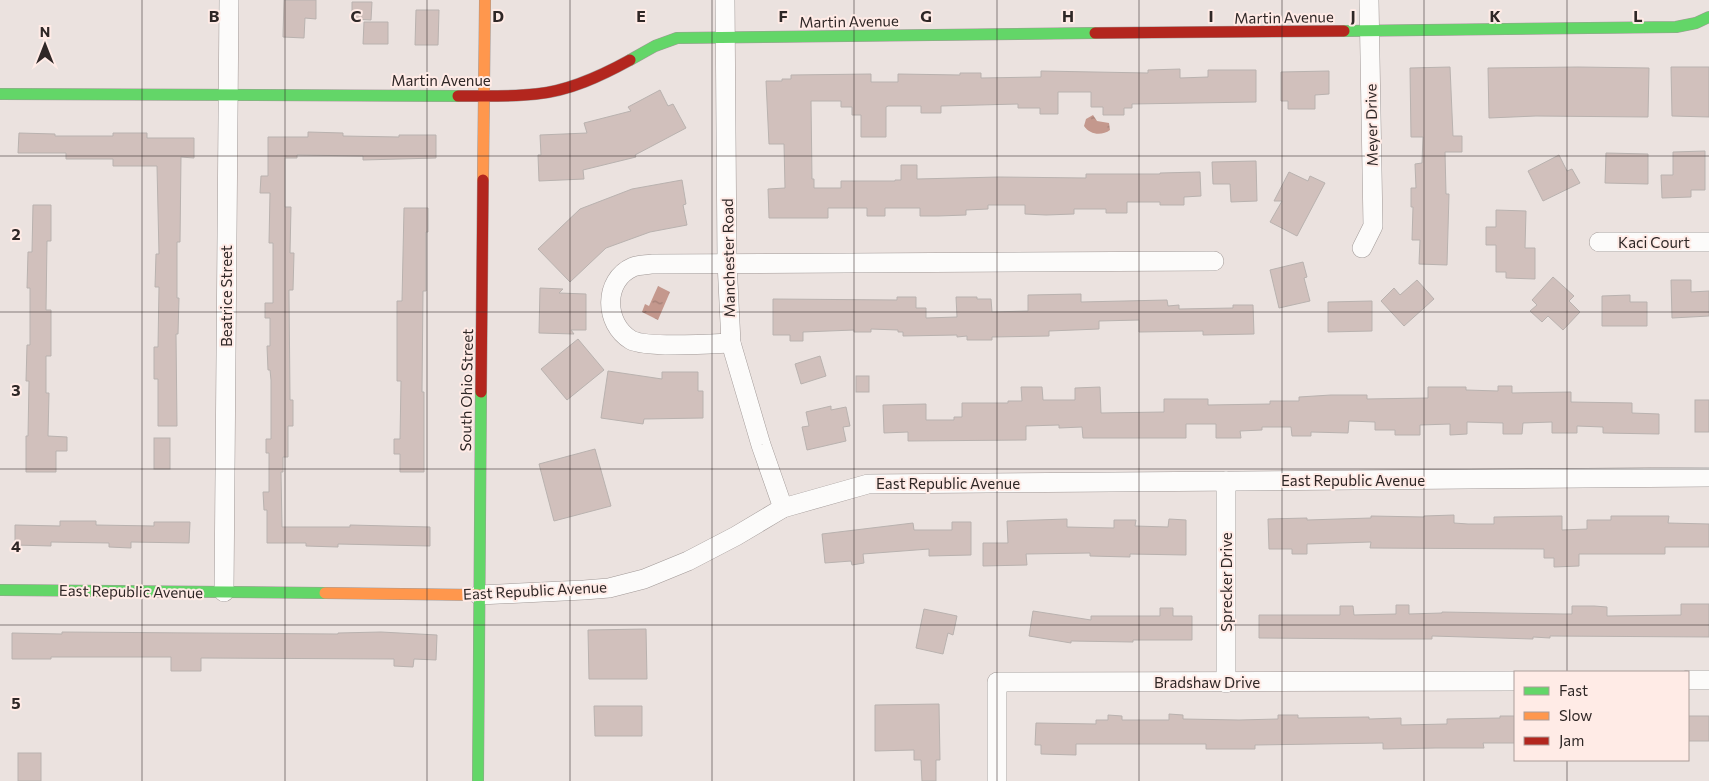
<svg xmlns="http://www.w3.org/2000/svg" width="1709" height="781" font-family="Commissioner,sans-serif">
<style>
.water{fill:url(#water-ripples)}
.building{fill:#d1c0bc;stroke:#b9b2af}
.lines{fill:none;stroke-linecap:round;stroke-linejoin:round}
.street-casing{stroke:#a09896;stroke-width:20}
.fast-casing{stroke:#a09896;stroke-width:12}
.slow-casing{stroke:#a09896;stroke-width:12}
.jam-casing{stroke:#a09896;stroke-width:12}
.street{stroke:#fcfbfa;stroke-width:19}
.fast{stroke:#63d668;stroke-width:11}
.slow{stroke:#ff974d;stroke-width:11}
.jam{stroke:#b3261e;stroke-width:11}
.grid{fill:none;stroke:#2f2726;stroke-width:1;stroke-opacity:0.55}
.labels{text-anchor:middle;dominant-baseline:central;stroke-width:4;stroke-linejoin:round;paint-order:stroke}
.street-label{font-size:15px;fill:#2f2726;stroke:#ffebe6}
.grid-label{font-size:16px;text-anchor:middle;font-weight:bold;fill:#2f2726;stroke:#ffebe6;stroke-width:4;stroke-linejoin:round;paint-order:stroke}
</style>
<defs>
<pattern id="water-ripples" width="26" height="14" patternUnits="userSpaceOnUse" patternTransform="scale(1.25)"><rect width="26" height="14" fill="#c4988d"/><path d="M2 4q2-2 4 0t4 0M15 11q2-2 4 0t4 0" fill="none" stroke="#a07c73"/></pattern>
</defs>
<rect width="100%" height="100%" fill="#ebe2df"/>
<g class="water">
<path d="M1093 115 1097 121 1109 123 1110 130C1102 136 1090 135 1084 126L1086 119Z"/>
<path d="M658 286 670 292 658 320 642 312 645 304 649 306Z"/>
</g>
<g class="building">
<path d="M284 0H316V19L305 18 304 38 283 37Z"/>
<path d="M352 2H372L371 20 352 19Z"/>
<path d="M416 10H439L438 45H415Z"/>
<path d="M364 22H388V44H363Z"/>
<path d="M1450 67 1453 136H1462V152H1445L1446 194H1449L1447 265 1419 264 1420 240H1412L1413 207H1411V188H1416L1415 164 1422 163 1423 137H1411L1410 68Z"/>
<path d="M1578 67 1649 68 1648 117 1536 116 1489 118 1488 68Z"/>
<path d="M1671 67H1709V117L1672 116Z"/>
<path d="M1180 69V78L1208 77V70H1256V102L1132 104V108H1124V115H1103V107H1091V92H1058V114H1040V108H1018V104L941 106V113H921V106H888L886 107V137H861V115H852V107H841V101H811L812 179H814V188H841V181H895V180H901V165H917V179L999 177 1086 178V174H1160V173L1200 172 1201 196 1184 197V205H1160V202H1127V213H1106V209H1074V214L1046 215 1025 214V205H988V209L966 210V215L938 216H920V208H885V216H867V208H828V218H769L768 189 785 188 784 144H769L766 81H782V79H791V75L871 74V82H898V74L960 75V73H981V78L1041 77V71L1148 73V70Z"/>
<path d="M1329 71V94L1315 95V109H1288V101H1281V72Z"/>
<path d="M660 90 668 106 673 104 686 128 635 155 636 157 583 170 584 179 539 181 538 155H541L540 135 587 133 584 123 631 111 628 107Z"/>
<path d="M308 132 343 133V136L399 137V135H436V158L363 160V156L297 155V158H285V207H291L290 253H294L293 290H289L290 400H293V426H288V457H283V472H281L282 527H350V525L430 527V546L338 544V547L306 546V543H267V510H264L263 492H269V453H266V439H271V380L270 370H268L267 346H270V318H265V303H273V243H269L270 193H260L261 176H268V137H308Z"/>
<path d="M19 133 55 134V136H113V133H147V138H194V158L181 157 180 242H177V298H179L178 334H176L177 426H158V379H154V347H158L159 287H155L156 254H159L157 166H113V159H66V153H18Z"/>
<path d="M1705 151V190H1691V197L1662 198 1661 175H1673V152Z"/>
<path d="M1606 153 1648 154V184L1605 183Z"/>
<path d="M1559 155 1567 171 1572 169 1580 183 1543 201 1528 171Z"/>
<path d="M1256 161 1257 201 1231 202 1230 184H1213L1212 162Z"/>
<path d="M1289 172 1308 181 1310 176 1325 183 1297 236 1270 222 1282 201H1274Z"/>
<path d="M682 180 686 204 683 205 687 225 650 232 606 248 570 282 538 249 580 209 632 189Z"/>
<path d="M33 205H51V241H47L46 310H51V356H46V393H49L48 436 67 437V451H56V472H26V436H28L29 381H26L27 345H30V288H27L28 252H32Z"/>
<path d="M404 208H428V232H426V291H423L422 392H424V472H400V454H394V439H400L401 381H397V301H402Z"/>
<path d="M1496 210 1526 211 1525 248H1535V279L1506 278V272H1496V245H1486V227H1496Z"/>
<path d="M1303 262 1307 277 1304 278 1310 301 1279 308 1270 270Z"/>
<path d="M1553 277 1574 296 1569 301 1580 312 1563 330 1548 316 1542 322 1530 311 1537 305 1532 300Z"/>
<path d="M1417 280 1434 299 1404 326 1381 301 1394 288 1400 295Z"/>
<path d="M1671 280H1691V292L1709 291V316L1672 318Z"/>
<path d="M540 288 563 289 559 293 586 294V330H571L574 334 539 333Z"/>
<path d="M1081 294V302L1167 300 1168 306 1179 305V309L1233 308V305H1253L1254 334 1203 335V331L1139 332V320L1099 321V329L1049 331V336L992 337V340H967V336L957 337V335L903 336V332H898V330L871 329V332H854V330L803 332V341H790V335H773V299L897 300V297H916V308H926V318L957 317 956 297H977V299H991L992 312 1028 311V295Z"/>
<path d="M1630 295V302H1647V326H1602V296Z"/>
<path d="M1372 301V331L1328 332V302Z"/>
<path d="M578 339 604 370 567 400 541 369Z"/>
<path d="M820 356 826 376 801 384 795 364Z"/>
<path d="M608 371 662 379V372H698V391H703V418L644 419 643 424 601 418Z"/>
<rect x="856" y="376" width="13" height="16"/>
<path d="M1498 386H1512V393L1571 392V402L1632 403V413L1659 414V434L1603 433V427L1577 426V433H1552V422L1523 423 1522 434H1503V423L1467 422V434L1450 435V424L1420 425V435H1395V430H1375V422L1349 421 1348 433 1311 432V436H1292L1291 427H1262V430L1240 431 1241 438H1216V424H1186V438H1083L1082 427 1059 428V425L1026 426V440L908 441V432L884 433 883 405 926 404V420H954V417H962V403H1008V401H1022L1021 387H1042L1043 400H1075V388L1100 387 1101 413 1164 412V399H1208V405L1270 404V401H1299V397L1331 395H1367V399L1428 398V387H1466V390L1498 391Z"/>
<rect x="1695" y="400" width="14" height="32"/>
<path d="M831 406V410L846 407 850 426 843 427 846 441 807 450 802 427 809 426 806 412Z"/>
<rect x="154" y="438" width="16" height="31"/>
<path d="M595 449 611 506 554 521 539 464Z"/>
<path d="M1454 515V523L1468 524H1494V517L1562 516V530L1587 529V520H1611V516H1669L1668 523 1709 524V547H1665V554H1579V566L1554 567V558H1544V549L1370 548 1371 542 1307 544V554H1292V549H1269L1268 519 1307 518V520L1371 518V516L1424 517V516Z"/>
<path d="M1067 519V527L1114 528V520H1136L1135 526 1168 527 1169 519 1186 520V555L1130 554V557L1090 556V553L1026 554 1027 565 983 566V543H1008L1007 521Z"/>
<path d="M60 521H96V525L154 526V522H190L189 543 131 542V548L109 547V543L51 542V546L15 545V525L60 526Z"/>
<path d="M952 522H971V555L929 556V549L863 554 864 563 852 565 851 561 825 563 822 534 913 523 914 530H952Z"/>
<path d="M1681 604H1709V637L1550 636V638L1533 637V639L1432 636V639H1383L1259 638V615H1340V606H1353L1354 615 1396 614V605H1409V614L1442 613V612L1563 614H1572V606H1594L1607 607V616L1681 615Z"/>
<path d="M1160 608H1173V616H1192V640H1133V642L1071 641V643L1029 636 1033 611 1091 620V616H1160Z"/>
<path d="M924 609 957 616 953 635 948 633 943 654 916 648Z"/>
<path d="M646 629 647 679H589L588 630Z"/>
<path d="M62 632 338 634V633L381 632 437 635 436 660 414 659 413 667 394 666V659L201 658V671H171V657H51V659H12V633L62 634Z"/>
<path d="M939 704 940 760H936V781H922L921 760H914V750L875 751V705Z"/>
<path d="M594 706H642V736H595Z"/>
<path d="M1169 714 1183 715V719L1239 720 1278 719V715H1298V718L1369 717V719L1401 718V725L1447 724V719L1500 718V716H1515V743H1483L1484 748H1435L1383 749V743L1255 745V749H1206V744H1076V755L1041 754V745H1035L1036 723 1096 724V720H1108V715L1122 716V720H1169Z"/>
<rect x="1688" y="716" width="21" height="25"/>
<rect x="18" y="753" width="23" height="28"/>
</g>
<g class="lines">
<defs>
<g id="street">
<path d="M725 0 727 262 731 343 761 445 783 508"/>
<path d="M1599 242H1709"/>
<path d="M1362 248 1373 226 1369 0"/>
<path d="M731 343C710 344 646 348 631 340 604 324 603 280 633 267 638 265 646 265 652 264L1214 261"/>
<path d="M1226 481V683"/>
<path d="M224 592 229 0"/>
<path d="M479 595 584 590 609 588 644 579 688 561 736 536 783 508 868 484 1709 477"/>
<path d="M1688 680H1709"/>
<path d="M997 781V682L1515 681"/>
</g>
<g id="fast">
<path d="M1344 31 1676 27 1696 23 1709 17"/>
<path d="M630 60 655 46 677 38 1095 33"/>
<path d="M0 94 458 96"/>
<path d="M0 590 325 593"/>
<path d="M478 781 481 392"/>
</g>
<g id="slow">
<path d="M483 180 485 0"/>
<path d="M325 593 479 595"/>
</g>
<g id="jam">
<path d="M1095 33 1344 31"/>
<path d="M458 96C484 96 510 97 536 94 569 91 601 76 630 60"/>
<path d="M481 392 483 180"/>
</g>
</defs>
<use href="#street" class="street-casing"/>
<use href="#fast" class="fast-casing"/>
<use href="#slow" class="slow-casing"/>
<use href="#jam" class="jam-casing"/>
<use href="#street" class="street"/>
<use href="#fast" class="fast"/>
<use href="#slow" class="slow"/>
<use href="#jam" class="jam"/>
</g>
<path class="grid" d="M142 0V781M285 0V781M427 0V781M570 0V781M712 0V781M854 0V781M997 0V781M1139 0V781M1282 0V781M1424 0V781M1567 0V672M0 156H1709M0 312H1709M0 469H1709M0 625H1709M1567 760V781"/>
<g class="labels">
<g class="street-label">
<text transform="translate(1284 17) rotate(-1)">Martin Avenue</text>
<text transform="translate(849 21) rotate(-1)">Martin Avenue</text>
<text x="441" y="80">Martin Avenue</text>
<text transform="translate(1371 125) rotate(-91)">Meyer Drive</text>
<text x="1654" y="242">Kaci Court</text>
<text transform="translate(728 258) rotate(-91)">Manchester Road</text>
<text transform="translate(226 296) rotate(-90)">Beatrice Street</text>
<text transform="translate(466 390) rotate(-89)">South Ohio Street</text>
<text x="1353" y="480">East Republic Avenue</text>
<text x="948" y="483">East Republic Avenue</text>
<text transform="translate(1226 582) rotate(-90)">Sprecker Drive</text>
<text transform="translate(535 590) rotate(-3)">East Republic Avenue</text>
<text transform="translate(131 591) rotate(1)">East Republic Avenue</text>
<text x="1207" y="682">Bradshaw Drive</text>
</g>
</g>
<g class="grid-label">
<text x="214" y="22">B</text>
<text x="356" y="22">C</text>
<text x="498" y="22">D</text>
<text x="641" y="22">E</text>
<text x="783" y="22">F</text>
<text x="926" y="22">G</text>
<text x="1068" y="22">H</text>
<text x="1211" y="22">I</text>
<text x="1353" y="22">J</text>
<text x="1495" y="22">K</text>
<text x="1638" y="22">L</text>
<text x="16" y="240">2</text>
<text x="16" y="396">3</text>
<text x="16" y="552">4</text>
<text x="16" y="709">5</text>
</g>
<rect x="1514" y="671" width="175" height="90" fill="#ffebe6" stroke="#ac9d99"/>
<rect x="1524" y="687" width="25" height="8" fill="#63d668" stroke="#ac9d99"/>
<text x="1559" y="696" font-size="15" fill="#2f2726">Fast</text>
<rect x="1524" y="712" width="25" height="8" fill="#ff974d" stroke="#ac9d99"/>
<text x="1559" y="721" font-size="15" fill="#2f2726">Slow</text>
<rect x="1524" y="737" width="25" height="8" fill="#b3261e" stroke="#ac9d99"/>
<text x="1559" y="746" font-size="15" fill="#2f2726">Jam</text>
<g transform="translate(45 45)" stroke="#ffebe6" stroke-width="4" paint-order="stroke">
<path d="M0-4L9 19L0 12L-9 19Z" fill="#2f2726"/>
<text y="-8" font-size="14" font-weight="bold" text-anchor="middle" fill="#2f2726">N</text>
</g>
</svg>
